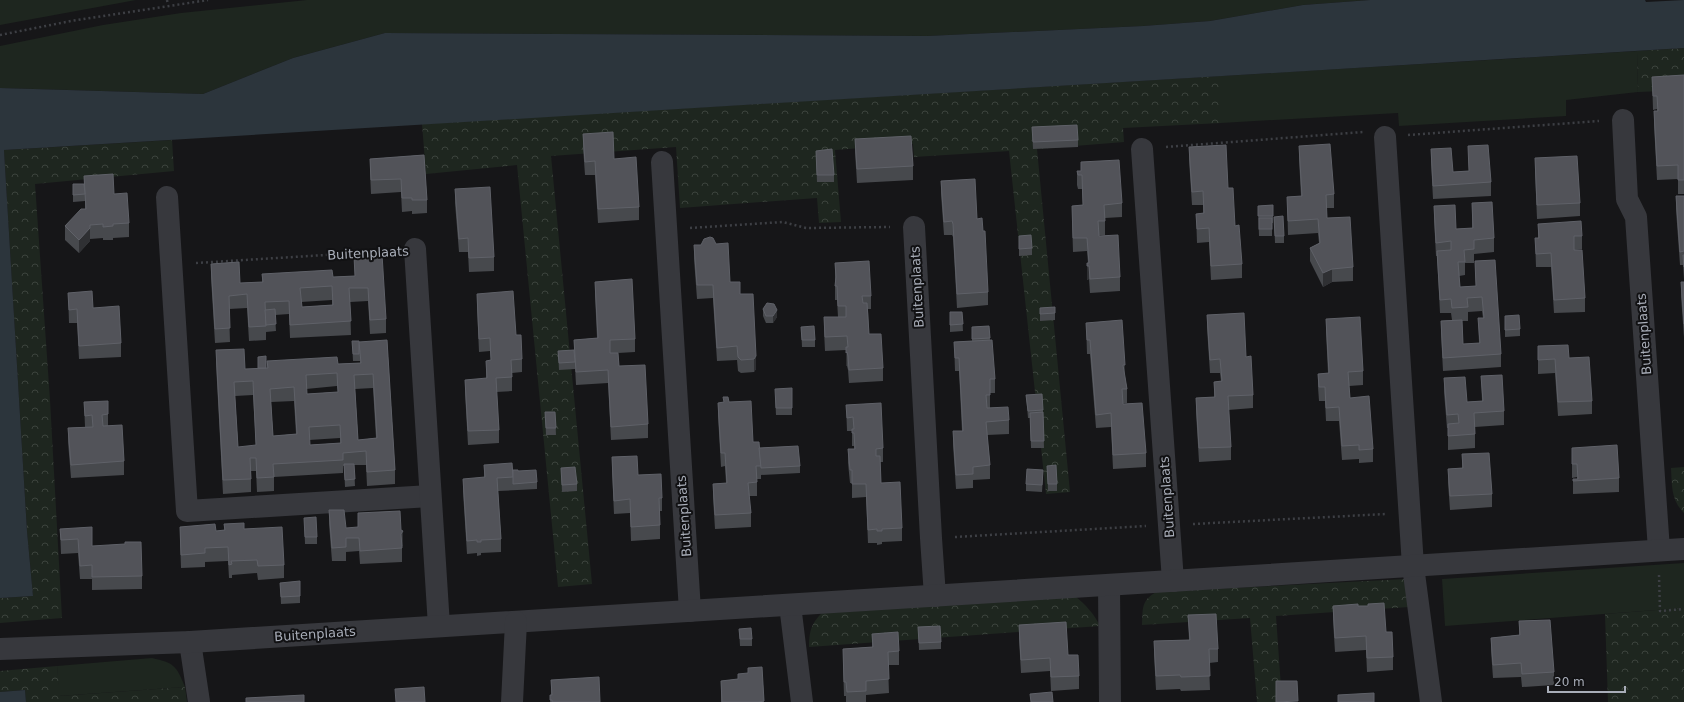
<svg xmlns="http://www.w3.org/2000/svg" width="1684" height="702" font-family="'DejaVu Sans',sans-serif">
<style>
.green{fill:#1e261f}
.forest{fill:url(#forest-crowns)}
.water{fill:#2c353c}
.lines{fill:none;stroke-linecap:round;stroke-linejoin:round}
.path{stroke:#3d3f44;stroke-width:2.5;stroke-dasharray:2 3;stroke-linecap:butt}
.minor{stroke:#37383d;stroke-width:22}
.wall{fill:#47494d;fill-rule:evenodd}
.shaded-wall{fill:#2f3033}
.building{fill:#525359;stroke:#5f6168;fill-rule:evenodd}
.labels{text-anchor:middle;dominant-baseline:central;stroke-width:4;stroke-linejoin:round;paint-order:stroke}
.street-label{font-size:13px;fill:#a8adb8;stroke:#111113}
</style>
<defs>
<pattern id="forest-crowns" width="20" height="18" patternUnits="userSpaceOnUse"><rect width="20" height="18" fill="#1e261f"/><path d="M2 6a3 3 0 1 1 6 0M12 15a3 3 0 1 1 6 0" fill="none" stroke="#3c433d"/></pattern>
</defs>
<rect width="100%" height="100%" fill="#161618"/>
<g class="green">
<path d="M0 0H136L0 25Z"/>
<path d="M307 0H1370L1303 5 1210 21 1143 26 927 36 385 33 293 58 203 94 0 88V46L103 25 181 13Z"/>
<path d="M1637 51 1638 92 1566 100V116L1399 126 1398 113 1221 123V76Z"/>
<path d="M1684 563V608L1445 626 1442 579Z"/>
<path d="M152 658C174 663 176 665 185 687L59 696 57 666Z"/>
</g>
<g class="forest">
<path d="M1684 48V90L1638 92 1637 51Z"/>
<path d="M1221 76V123L1123 128 1124 142 1037 149 1070 492 1046 494 1009 151 914 157 913 144 835 150 841 222 819 223 817 198 680 208 676 147 551 156 592 584 558 587 517 165 426 174 422 124Z"/>
<path d="M172 140 174 171 35 184 50 400 62 618 0 623V598L33 596 27 531 4 150Z"/>
<path d="M1684 467V513C1671 500 1672 486 1671 468Z"/>
<path d="M1406 579 1409 607 1276 616 1282 702H1257L1250 618 1142 625C1143 608 1141 601 1156 592Z"/>
<path d="M1075 596C1086 605 1094 614 1100 626L809 647C809 630 812 622 824 611Z"/>
<path d="M1684 608V702H1608L1605 614Z"/>
<path d="M57 666 60 696 185 687 187 702H26L25 690 0 692V671Z"/>
</g>
<g class="water">
<path d="M1370 0H1645L1646 2 1684 0V48L4 150 27 531 33 596 0 598V88L203 94 293 58 385 33 927 36 1143 26 1210 21 1303 5Z"/>
<path d="M25 690 26 702H0V692Z"/>
</g>
<g class="lines">
<g class="path">
<path d="M167 0 168 5"/>
<path d="M0 35 71 21 208 0"/>
<path d="M1408 135 1599 121"/>
<path d="M1166 147 1363 132"/>
<path d="M690 228 783 222 806 228 890 227"/>
<path d="M196 263 390 251"/>
<path d="M1193 524 1386 514"/>
<path d="M955 537 1146 526"/>
<path d="M1659 575 1660 611 1684 609"/>
</g>
<g class="minor">
<path d="M1623 120 1627 199 1636 217 1659 550"/>
<path d="M1385 137 1413 566 1431 702"/>
<path d="M1142 149 1173 581"/>
<path d="M662 162 690 611"/>
<path d="M167 197 187 511 430 496"/>
<path d="M914 227 931 538 935 596"/>
<path d="M415 249 439 626"/>
<path d="M1109 585 1110 702"/>
<path d="M790 605 802 702"/>
<path d="M190 642 199 702"/>
<path d="M0 649 190 642 1684 549"/>
<path d="M512 702 516 622"/>
</g>
</g>
<g class="wall">
<path d="M1684 75V194H1678V179L1657 180 1654 125V111H1657V109L1653 110 1652 77Z"/>
<path d="M1032 127 1078 140V147L1033 149Z"/>
<path d="M583 134 639 207V220L598 223 595 175H585L583 147Z"/>
<path d="M855 139 913 166V180L857 183 855 152Z"/>
<path d="M1299 146 1334 194V208H1326L1327 218 1353 267V281L1332 282 1323 287 1310 261V248L1319 243 1318 233 1288 235 1287 197 1301 196 1299 159Z"/>
<path d="M1468 146 1491 182V196L1433 199 1431 162V149L1453 172 1469 171Z"/>
<path d="M1189 147 1228 188 1242 264V278L1211 280 1209 242 1197 243 1196 214 1203 213V205H1192L1189 160Z"/>
<path d="M816 151 834 175V182H817Z"/>
<path d="M424 155 427 200V213L412 214V211L402 212 401 192 371 194 370 172V159Z"/>
<path d="M1535 158 1580 203V216L1537 219 1535 172Z"/>
<path d="M1081 162 1122 203V217L1105 218V235H1099L1120 277V291L1090 293 1089 279 1087 280V263H1088L1087 251 1073 252 1072 219V206L1083 205 1082 189H1078L1077 185V171H1081Z"/>
<path d="M84 176 114 194 129 223V237L113 238V240H103V238L90 239V241L79 253 65 240V226L85 209V201L73 202V184H84Z"/>
<path d="M941 181 977 219 988 292V305L957 308 953 237 952 235H944L941 194Z"/>
<path d="M455 189 494 257V271L469 272 468 252H459L455 203Z"/>
<path d="M1676 196H1684V280L1683 265H1680L1676 210Z"/>
<path d="M1472 203 1494 238V252L1474 254V263H1465V275L1459 276 1460 287 1476 286 1475 261 1501 354V367L1443 371 1441 334V321L1452 320 1451 313H1440L1437 256H1436L1434 219V206L1456 229 1472 228ZM1482 311 1483 318H1478L1479 343 1463 344 1462 321H1468V312Z"/>
<path d="M1273 205V223H1272V236H1259L1258 206Z"/>
<path d="M1274 217 1284 236V243H1275Z"/>
<path d="M1538 224 1582 236V249L1574 250 1585 298V312L1554 313 1551 267H1536L1535 238H1538Z"/>
<path d="M1019 236 1032 248V255L1019 256Z"/>
<path d="M694 245 730 282 740 294 756 369 754 372 741 373 738 371 737 360 717 361 713 300V298L697 299 694 259Z"/>
<path d="M354 256 386 319V333L370 334 368 301 350 302 351 335 290 338 289 314 275 315 276 331 266 332V340L249 341 247 308 229 309 230 342 215 343 211 278V264L240 283 262 282V274L333 277 355 276ZM332 300V305L302 307 301 302Z"/>
<path d="M835 263 871 296V309H868L869 334 883 368V381L849 383 848 370 847 366H846V350L825 351 824 331V317H838L837 300H835Z"/>
<path d="M595 282 635 339V352L618 353 619 366 648 424V438L611 440 608 383 576 385 575 367V369L559 370 558 351 574 350V340L597 338 595 295Z"/>
<path d="M1681 282H1684V338L1681 296Z"/>
<path d="M68 293 121 343V357L79 359 77 323H69Z"/>
<path d="M477 294 516 335 522 359V372L512 373V391L496 392 499 430V443L468 445 465 393V380L486 379V361L491 360 490 351 479 352 477 307Z"/>
<path d="M1055 307V320L1040 321V308Z"/>
<path d="M763 309 777 317 773 323H766L763 316Z"/>
<path d="M950 312H962L963 331 950 332Z"/>
<path d="M1207 315 1246 357 1253 395V408L1228 410 1231 447V460L1199 462 1196 412V398L1214 397V382L1221 381 1220 373H1210L1207 328Z"/>
<path d="M1505 316 1520 329V336L1505 337Z"/>
<path d="M1326 319 1363 371V385L1349 386 1350 398 1373 449V462L1359 463V459L1342 460 1339 421H1326L1325 401H1319L1318 387V374L1328 373 1326 332Z"/>
<path d="M1086 323 1125 377 1127 389V403H1123L1146 453V467L1113 469 1111 427 1096 428 1090 354H1087Z"/>
<path d="M989 326 990 340 995 379V393H990V408L1009 420V434L987 435 990 465V479L973 480V488L956 489 953 445V431H962L959 371H955L954 342 972 341V327Z"/>
<path d="M801 327 815 340V347H802Z"/>
<path d="M387 340 395 470V484L367 486 366 465H354L355 486 345 487 344 466H343V473L274 477V491L257 492 256 471H251V492L223 494 216 364V350L245 369H258V357L266 368H267V361L338 364 360 363V361H353L352 341 359 345ZM337 386 338 392 307 394 306 389ZM373 388 376 438 358 440 355 389ZM253 395 256 446 238 447 235 396ZM294 401 296 434 273 436 271 402ZM340 438V443L310 445 309 440Z"/>
<path d="M1538 346 1569 358 1592 401V414L1558 416 1555 373 1538 374Z"/>
<path d="M1481 376 1504 411V425L1475 427V448L1448 450V428H1447L1444 392V378L1467 402 1482 401Z"/>
<path d="M1026 395 1043 410 1044 448H1031L1030 418H1028Z"/>
<path d="M775 396 792 408V415H776Z"/>
<path d="M84 402 108 414V426L124 461V475L71 478 68 442V428L85 427Z"/>
<path d="M729 402 753 442 759 448 800 466V473L761 475V479H757V496H749L751 513V527L715 529 713 497V484L726 483 725 466 721 467 718 416V403Z"/>
<path d="M846 405 883 448V462H880L881 483 902 528V541L882 542V544L877 545V543H868L866 497 852 498V483H850L848 463V449H854V446H852V431H847Z"/>
<path d="M545 412H555L556 435H546Z"/>
<path d="M1572 448 1619 478V492L1573 494V479H1577V477L1572 478Z"/>
<path d="M1462 454 1492 494V507L1450 510 1448 483V469L1462 468Z"/>
<path d="M612 457 638 475 662 498V511H660V539L631 541 630 513 614 514 612 471Z"/>
<path d="M484 465 518 471 537 482V489L498 491 501 539V552L481 553V555L477 556V553L467 554 463 492V479L484 478Z"/>
<path d="M1047 466 1057 484V491H1048Z"/>
<path d="M561 468 577 484V491L562 492Z"/>
<path d="M1043 477 1042 492 1026 491V484Z"/>
<path d="M329 510 346 528 401 530 403 545 402 547V562L360 564 359 551 346 552V561H332L329 524Z"/>
<path d="M304 518 317 537V544H305Z"/>
<path d="M224 524 244 529 284 565V578L258 580 257 573 232 575V578H229L228 561 205 562V567L181 568 180 540V527L216 531 224 530Z"/>
<path d="M60 529 142 576V589L92 590V579H80L78 553 61 554Z"/>
<path d="M280 583 300 596V603L281 604Z"/>
<path d="M1333 606H1358L1386 632 1393 657V670L1367 672 1366 650 1335 652 1333 620Z"/>
<path d="M1188 615 1218 649V662L1209 663 1210 690 1181 691 1180 689 1156 690 1154 655V641L1189 640Z"/>
<path d="M1519 621 1554 672V685L1522 687 1521 677 1493 678 1491 651V638L1519 635Z"/>
<path d="M1019 625 1079 676V689L1051 691 1050 671 1021 673 1019 639Z"/>
<path d="M918 627 941 642V649L919 650Z"/>
<path d="M739 629 752 639V646H740Z"/>
<path d="M872 634 899 651V665H888L889 693 866 695V702H846V696H844L843 663V649L872 647Z"/>
<path d="M762 667 764 702H721V681L738 679 748 673Z"/>
<path d="M551 680 600 702H550V695H551Z"/>
</g>
<g class="shaded-wall">
<path d="M90 228V241L79 253V240Z"/>
<path d="M1087 266H1089V279L1087 280Z"/>
<path d="M1332 269V282L1323 287V273Z"/>
<path d="M777 310V317L773 323V316Z"/>
<path d="M847 352V366H846V353Z"/>
<path d="M756 356V369L754 372V359Z"/>
<path d="M1123 365H1125V378Z"/>
<path d="M403 531V545L401 548V534Z"/>
</g>
<g class="building">
<path d="M1684 75V180H1678V165L1657 166 1654 111H1658L1657 96H1653L1652 77Z"/>
<path d="M1077 125 1078 140 1033 142 1032 127Z"/>
<path d="M613 132 614 159 636 157 639 207 598 209 595 161 585 162 583 134Z"/>
<path d="M911 136 913 166 857 169 855 139Z"/>
<path d="M1330 144 1334 194 1326 195 1327 218 1350 217 1353 267 1332 269 1323 273 1310 248 1320 243 1318 219 1288 221 1287 197 1302 196 1299 146Z"/>
<path d="M1226 145 1228 188H1233L1235 226 1239 225 1242 264 1211 266 1209 228 1197 229 1196 214 1204 213 1203 191 1192 192 1189 147Z"/>
<path d="M1488 145 1491 182 1433 186 1431 149 1451 148 1453 172 1469 171 1468 146Z"/>
<path d="M832 149 834 175H817L816 151Z"/>
<path d="M424 155 427 200H412V198H402L401 179 371 180 370 159Z"/>
<path d="M1577 156 1580 203 1537 205 1535 158Z"/>
<path d="M1119 160 1122 203 1104 205 1105 221H1098L1099 236 1118 235 1120 277 1090 279 1089 266H1087V263H1089L1087 238H1073L1072 206 1083 205 1082 175H1078L1077 171H1081V162Z"/>
<path d="M113 174 114 194 127 193 129 223 113 224V226L103 227V224L90 225V228L79 240 65 226 81 209H86L84 176Z"/>
<path d="M975 179 977 219 982 218 983 231H985L988 292 957 294 953 224 952 221 944 222 941 181Z"/>
<path d="M73 184H84L85 194 73 195Z"/>
<path d="M490 187 494 257 469 258 468 238 459 239 455 189Z"/>
<path d="M1676 196H1684V251L1680 252Z"/>
<path d="M1492 202 1494 238 1474 240V249L1464 250 1465 262H1458L1460 287 1476 286 1475 261 1495 260 1501 354 1443 358 1441 321 1462 320 1463 344 1480 343 1478 318H1484L1482 297 1467 298 1468 307 1452 308 1451 299 1440 300 1437 251 1451 250V241L1436 243 1434 206 1455 205 1456 229 1473 228 1472 203Z"/>
<path d="M1273 205V216H1258V206Z"/>
<path d="M1283 216 1284 236H1275L1274 217Z"/>
<rect x="1259" y="218" width="13" height="11"/>
<path d="M1581 221 1582 236H1574V250H1582L1585 298 1554 300 1551 253 1536 254 1535 238H1539L1538 224Z"/>
<path d="M1031 235 1032 248 1019 249V236Z"/>
<path d="M710 237 713 238 716 244 728 243 730 282H740V294H753L756 356 754 359 741 360 738 357 737 346 717 348 713 286V285H697L694 245H701L704 239Z"/>
<path d="M382 254 386 319 370 320 368 288H349L351 321 290 325 289 301 265 302 266 326 249 327 247 294 229 296 230 328 215 329 211 264 239 262 240 283 263 282 262 274 332 270 333 277 355 276 354 256ZM332 286 333 305 302 307 300 288Z"/>
<path d="M1683 255H1684V267Z"/>
<path d="M869 261 871 296H862L863 303H867L869 334H881L883 368 849 370 848 356 847 352 846 353V347H848L847 336 825 337 824 317H846V306H838L837 286H835L836 277 835 263Z"/>
<path d="M632 279 635 339 610 340V353H618L619 366 645 365 648 424 611 427 608 370 576 372 574 340 598 338 595 282Z"/>
<path d="M1681 282H1684V324Z"/>
<path d="M92 291 93 308 119 306 121 343 79 346 77 309 69 310 68 293Z"/>
<path d="M513 291 516 335H521L522 359 511 360 512 377 496 378 499 430 468 431 465 380 487 378 486 361 491 360 490 338 479 339 477 294Z"/>
<path d="M767 303 774 304 777 310 773 316H766L763 309Z"/>
<path d="M1055 307V313L1040 314V308Z"/>
<path d="M275 309 276 324 266 325 265 310Z"/>
<path d="M950 312H962L963 324 950 325Z"/>
<path d="M1244 313 1246 357 1251 356 1253 395 1228 396 1231 447 1199 448 1196 398 1215 397 1214 382 1222 381 1220 359 1210 360 1207 315Z"/>
<path d="M1519 315 1520 329 1505 330V316Z"/>
<path d="M1360 317 1363 371 1348 372 1350 398 1369 396 1373 449 1359 450V445L1342 446 1339 407 1326 408 1325 387H1319L1318 374 1329 373 1326 319Z"/>
<path d="M1122 320 1125 365H1123L1127 389H1122L1123 404 1142 403 1146 453 1113 455 1111 413 1096 415 1090 340H1087L1086 323Z"/>
<path d="M814 326 815 340H802L801 327Z"/>
<path d="M989 326 990 338 972 339V327Z"/>
<path d="M387 340 395 470 367 472 366 451 343 453V460L273 464 274 477 257 478 256 458H250L251 479 223 480 216 350 244 349 245 369 268 368 267 361 337 357 338 364 361 363 359 342ZM337 373 338 392 307 394 306 375ZM373 374 377 438 358 440 354 375ZM253 381 256 445 238 447 234 382ZM294 387 297 434 273 436 270 389ZM340 425 341 443 310 445 309 427Z"/>
<path d="M992 340 995 379H990V395H986L987 408 1008 407 1009 420 986 422 990 465 973 467V474L956 475 953 431H963L959 358H955L954 342Z"/>
<path d="M352 341H359V354H353Z"/>
<path d="M1568 345 1569 358 1589 357 1592 401 1558 402 1555 359 1538 360V346Z"/>
<path d="M574 350 575 362 559 363 558 351Z"/>
<path d="M266 356V368H258V357Z"/>
<path d="M1502 375 1504 411 1474 413 1475 434 1448 436V424L1459 423 1458 414 1447 415 1444 378 1465 377 1467 402 1483 401 1481 376Z"/>
<path d="M792 388V408H776L775 389Z"/>
<path d="M1042 394 1043 410 1028 411 1026 395Z"/>
<path d="M723 397H728L729 402 751 401 753 442H759L761 466H756L757 482 748 483 751 513 715 515 713 484 727 483 725 453H721L718 403 724 402Z"/>
<path d="M108 401V414L102 415 103 426 122 425 124 461 71 465 68 428 93 427 92 415 85 416 84 402Z"/>
<path d="M881 403 883 448 876 449V456H880L881 483 900 482 902 528 882 529V531H877V529L868 530 866 484H852V470H850L848 449H855L854 433H852V429H854L853 417 847 418 846 405Z"/>
<path d="M545 412H555L556 428H546Z"/>
<path d="M1043 412 1044 441H1031L1030 413Z"/>
<path d="M1617 445 1619 478 1573 481V479H1578L1577 464H1572V448Z"/>
<path d="M798 446 800 466 761 468 759 448Z"/>
<path d="M1489 453 1492 494 1450 496 1448 469 1463 468 1462 454Z"/>
<path d="M637 456 638 475 661 474 662 498H659L660 525 631 527 630 499 614 501 612 457Z"/>
<path d="M512 463 513 477 497 478 501 539 481 540V542H477V540L467 541 463 479 485 477 484 465Z"/>
<path d="M344 464H354L355 479 345 480Z"/>
<path d="M1056 465 1057 484H1048L1047 466Z"/>
<path d="M575 467 577 484 562 485 561 468Z"/>
<path d="M1027 469 1043 470 1042 485 1026 484Z"/>
<path d="M513 470H518V471L536 470 537 482 513 484Z"/>
<path d="M329 510H344L346 528 358 527V513L400 511 401 530 403 531 401 534 402 548 360 551 359 538H346V547L332 548Z"/>
<path d="M316 517 317 537H305L304 518Z"/>
<path d="M244 523V529L282 527 284 565 258 566 257 560 231 561 232 564 229 565 228 547 205 548V553L181 555 180 527 215 524 216 531 225 530 224 524Z"/>
<path d="M92 527V546L125 544V542H141L142 576 92 577V565L80 566 78 539 61 540 60 529Z"/>
<path d="M300 581V596L281 597 280 583Z"/>
<path d="M1384 603 1386 632H1392L1393 657 1367 658 1366 636 1335 638 1333 606 1358 604V606H1368V604Z"/>
<path d="M1216 614 1218 649H1209L1210 676 1181 677 1180 675 1156 676 1154 641 1190 640 1188 615Z"/>
<path d="M1550 620 1554 672 1522 674 1521 663 1493 665 1491 638 1520 635 1519 621Z"/>
<path d="M1066 622 1068 655H1078L1079 676 1051 677 1050 658 1021 660 1019 625Z"/>
<path d="M940 626 941 642 919 643 918 627Z"/>
<path d="M751 628 752 639H740L739 629Z"/>
<path d="M898 632 899 651 888 652 889 679 866 681V691L847 692 846 682H844L843 649 873 647 872 634Z"/>
<path d="M762 667 764 701 758 702H722L721 681 738 679V674L748 673V668Z"/>
<path d="M599 677 600 702H552V700H550V695H552L551 680Z"/>
<path d="M1276 681H1297L1298 701 1276 702Z"/>
<path d="M424 687 425 702H396L395 689Z"/>
<path d="M1052 692 1053 702H1031L1030 694Z"/>
<path d="M1374 693V702H1338V695Z"/>
<path d="M304 695V702H246V698Z"/>
</g>
<g class="labels">
<g class="street-label">
<text transform="translate(368 253) rotate(-3)">Buitenplaats</text>
<text transform="translate(917 287) rotate(-93)">Buitenplaats</text>
<text transform="translate(1644 334) rotate(-94)">Buitenplaats</text>
<text transform="translate(1167 497) rotate(-94)">Buitenplaats</text>
<text transform="translate(684 516) rotate(-94)">Buitenplaats</text>
<text transform="translate(315 634) rotate(-4)">Buitenplaats</text>
</g>
</g>
<path d="M1548 686v6h77v-6" fill="none" stroke="#a8adb8" stroke-width="2"/>
<text x="1554" y="686" font-size="12" fill="#a8adb8" stroke="#111113" stroke-width="3" paint-order="stroke">20 m</text>
</svg>
